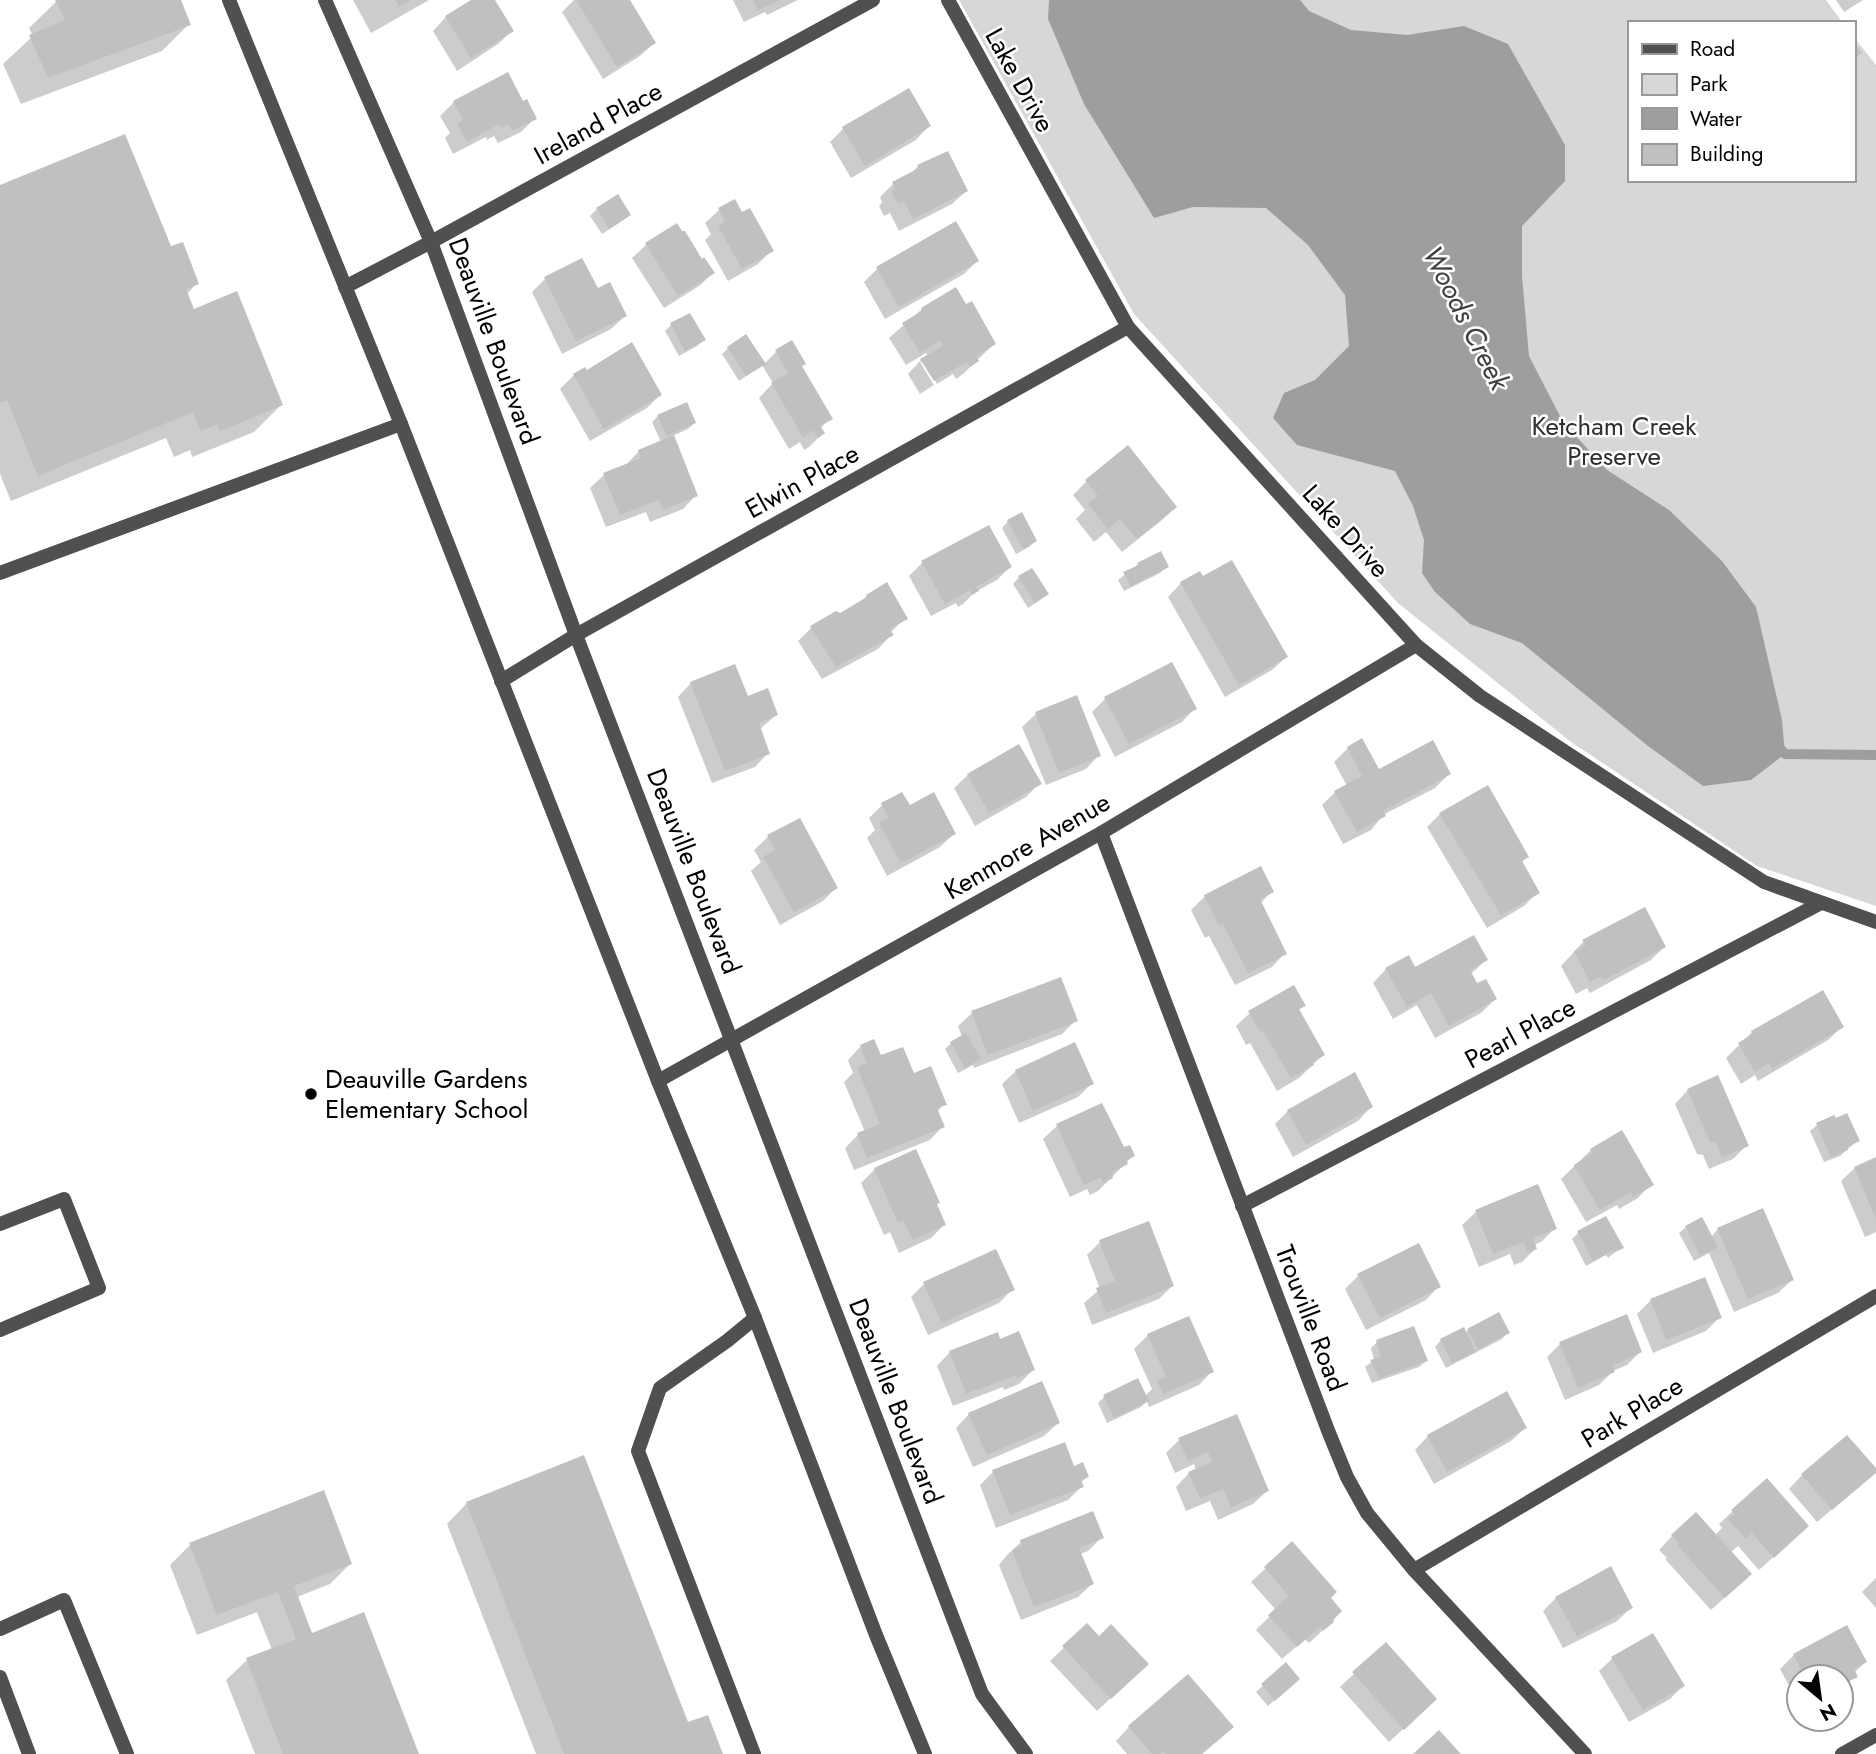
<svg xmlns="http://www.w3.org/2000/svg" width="1876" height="1754" font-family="Jost,sans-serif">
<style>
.green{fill:#d7d7d7}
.water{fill:#9e9e9e}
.shadow{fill:#0003}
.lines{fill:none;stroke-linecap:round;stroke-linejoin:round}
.stream{stroke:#9e9e9e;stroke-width:10}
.building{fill:#c0c0c0}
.service{stroke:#505050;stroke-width:14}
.minor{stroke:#505050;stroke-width:14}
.tertiary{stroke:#505050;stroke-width:14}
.poi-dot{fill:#000;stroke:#fff;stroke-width:2.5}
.labels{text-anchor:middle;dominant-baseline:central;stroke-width:5;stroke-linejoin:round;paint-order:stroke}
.street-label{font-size:26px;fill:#000;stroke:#fff}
.park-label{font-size:26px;fill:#2e2e2e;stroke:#fff}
.poi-label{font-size:26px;fill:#000;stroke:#fff;text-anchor:start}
.water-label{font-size:28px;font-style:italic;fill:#3f3f3f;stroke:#fff}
</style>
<rect width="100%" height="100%" fill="#fff"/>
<path class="green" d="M959 0H1826L1843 23H1629V180H1853V36L1876 65V906L1757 866 1571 742 1398 603 1134 314Z"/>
<path class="water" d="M1049 0H1300L1309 11 1351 30 1407 35 1464 26 1508 44 1565 145V181L1522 226V276L1529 356 1563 422 1607 470 1669 510 1722 561 1756 607 1782 720 1785 754 1751 780 1703 786 1648 746 1522 643 1470 624 1435 592 1422 573 1424 540 1413 506 1395 471 1297 445 1273 418 1284 393 1315 380 1349 346 1345 295 1308 245 1266 208 1193 207 1154 218 1084 104 1048 19Z"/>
<g class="shadow">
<path d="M58 0H178L189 24 162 51 21 104 3 64 33 36 29 28Z"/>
<path d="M353 0H429L371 33Z"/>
<path d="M474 0H493L512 31 498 44 457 71 433 31 446 17Z"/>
<path d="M574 0H628L654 43 640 56 603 79 562 12Z"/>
<path d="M733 0H798L767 15 765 12 744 22Z"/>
<path d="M1836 0H1863L1844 12Z"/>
<path d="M454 102 523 104 535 118 521 132 498 143 494 136 487 140 486 137 453 154 445 138 450 133 440 116Z"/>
<path d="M929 126 916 140 851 178 830 142 843 129Z"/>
<path d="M918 166 966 191 952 204 899 231 890 213 884 216 879 206 882 202 880 197 893 184 909 176Z"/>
<path d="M0 187 170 248 197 283 187 294 193 311 281 405 254 432 192 457 190 450 174 457 166 438 11 501 0 474Z"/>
<path d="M617 197 628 215 622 221 602 234 590 216 597 209Z"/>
<path d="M719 210 742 215 771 251 758 264 728 281 705 240 711 234 705 223Z"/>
<path d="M677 225 701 261 713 273 699 286 664 308 632 258 646 245Z"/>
<path d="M977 261 964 274 885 319 864 282 877 269Z"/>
<path d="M545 279 597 291 625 316 611 329 562 354 532 292Z"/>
<path d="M922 309 994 344 963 374 956 379 953 374 937 384 924 362H920L934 385 920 394 908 374 921 360 928 357 926 353 906 365 889 338Z"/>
<path d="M671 325 704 340 697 346 679 356 665 331Z"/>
<path d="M728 348 764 364 776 352 801 367 830 418 820 429 823 433 809 447 804 450 800 442 789 449 759 398 773 383 762 365 739 381 722 354Z"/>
<path d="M584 369 660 395 647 408 590 441 560 389 574 375Z"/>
<path d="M658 416 694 423 688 429 672 436 696 495 683 509 650 522 646 512 606 527 590 488 604 475 626 465 639 451 661 442 652 422Z"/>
<path d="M1127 448 1175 507 1162 520 1122 552 1106 532 1094 542 1076 519 1085 510 1073 495 1086 482Z"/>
<path d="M1008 521 1035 541 1029 547 1016 554 1002 528Z"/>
<path d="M922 563 1010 567 997 580 975 592 963 604 958 607 956 603 931 616 909 576Z"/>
<path d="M1138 564 1167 566 1160 573 1124 591 1118 580Z"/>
<path d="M1019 577 1046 594 1040 600 1028 608 1013 584Z"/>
<path d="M1181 583 1286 657 1272 670 1225 697 1168 597Z"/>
<path d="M867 596 905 618 890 633 891 635 878 649 822 679 798 641 811 628 840 615 860 603Z"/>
<path d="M691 683 776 715 759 730 768 753 755 767 712 783 678 697Z"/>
<path d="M1105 699 1195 708 1182 722 1115 757 1092 712Z"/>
<path d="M1036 714 1099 755 1086 769 1046 785 1022 727Z"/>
<path d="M1362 741 1378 772 1449 774 1435 788 1383 815 1371 830 1343 844 1322 805 1335 792 1347 786 1334 762 1348 748Z"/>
<path d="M968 775 1040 783 1026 797 975 826 954 788Z"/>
<path d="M882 805 909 807 954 834 940 847 887 876 867 838 875 830 869 818Z"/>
<path d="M1440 814 1527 857 1521 863 1538 892 1524 906 1487 928 1427 827Z"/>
<path d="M799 820 836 888 823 901 780 925 751 871 761 862 754 850 768 837Z"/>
<path d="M1260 868 1272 891 1260 904 1285 953 1272 967 1235 985 1209 936 1205 938 1191 910 1205 896Z"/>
<path d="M1584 941 1664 947 1651 960 1590 993 1587 988 1576 994 1561 966Z"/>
<path d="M1486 960 1470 975 1476 986 1495 999 1481 1013 1435 1038 1417 1005 1393 1019 1373 983 1386 969 1415 970Z"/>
<path d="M1304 1005 1298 1011 1323 1055 1299 1078 1277 1091 1250 1043 1246 1045 1236 1026 1250 1013Z"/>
<path d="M972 1013 1076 1020 1062 1034 974 1068 973 1065 958 1073 945 1049 951 1043 962 1037 958 1026Z"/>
<path d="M1842 1027 1828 1040 1758 1081 1755 1075 1741 1084 1726 1058 1752 1032Z"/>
<path d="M861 1046 913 1075 944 1104 937 1112 943 1126 930 1140 854 1170 845 1148 858 1135 865 1132 844 1082 853 1073 848 1060Z"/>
<path d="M1016 1071 1092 1083 1078 1097 1019 1123 1002 1084Z"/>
<path d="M1688 1090 1747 1145 1733 1159 1709 1169 1703 1155 1697 1154 1675 1104Z"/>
<path d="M1371 1107 1358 1121 1293 1157 1275 1124 1288 1111Z"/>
<path d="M1833 1117 1858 1140 1840 1156 1824 1162 1810 1131 1817 1125Z"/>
<path d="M1057 1126 1123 1150 1133 1156 1098 1191 1090 1195 1087 1189 1070 1197 1043 1139Z"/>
<path d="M1591 1150 1651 1184 1638 1198 1619 1209 1617 1205 1586 1222 1561 1179Z"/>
<path d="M1876 1159V1232L1865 1237 1841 1181 1855 1168Z"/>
<path d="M875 1169 935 1205 944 1225 931 1238 899 1253 890 1232 884 1235 861 1183Z"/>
<path d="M1476 1212 1555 1228 1541 1242 1534 1245 1535 1249 1522 1262 1514 1265 1510 1254 1479 1267 1462 1225Z"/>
<path d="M1686 1227 1711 1237 1718 1229 1792 1280 1778 1293 1734 1312 1709 1253 1694 1261 1679 1233Z"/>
<path d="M1578 1233 1621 1247 1608 1258 1606 1255 1586 1266 1572 1239Z"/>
<path d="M1100 1242 1172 1286 1159 1299 1092 1325 1084 1303 1100 1289 1087 1255Z"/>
<path d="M1358 1276 1439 1286 1426 1300 1366 1330 1345 1289Z"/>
<path d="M924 1284 1013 1289 999 1303 928 1335 911 1297Z"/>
<path d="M1651 1300 1720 1317 1706 1331 1653 1353 1637 1314Z"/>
<path d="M1468 1330 1508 1332 1502 1339 1446 1368 1435 1347 1441 1340 1465 1334Z"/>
<path d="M1148 1335 1212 1371 1199 1385 1149 1407 1147 1401 1141 1407 1107 1423 1098 1403 1104 1397 1145 1396 1152 1389 1134 1349Z"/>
<path d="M999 1342 1033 1370 1019 1384 1004 1390 1003 1387 953 1406 937 1366 950 1352Z"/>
<path d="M1377 1342 1426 1361 1419 1367 1372 1383 1365 1367 1374 1360 1371 1348Z"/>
<path d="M1560 1344 1640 1352 1627 1365 1613 1371 1599 1385 1565 1400 1547 1357Z"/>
<path d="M969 1414 1058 1423 1044 1436 973 1467 956 1428Z"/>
<path d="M1236 1416 1267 1491 1253 1504 1218 1520 1210 1501 1186 1511 1176 1487 1189 1473 1196 1470 1194 1464 1175 1473 1166 1453 1179 1440Z"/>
<path d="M1525 1428 1511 1441 1434 1484 1415 1450 1428 1436Z"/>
<path d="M993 1472 1087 1477 1080 1483 1082 1486 1068 1500 996 1528 980 1485Z"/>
<path d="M1802 1475 1862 1484 1817 1522 1789 1489Z"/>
<path d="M467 1503 687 1724 721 1754H536L447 1524Z"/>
<path d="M1733 1511 1793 1539 1759 1570 1738 1546 1730 1553 1736 1587 1711 1610 1665 1559 1667 1558 1659 1550 1672 1536H1714L1722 1528 1719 1524Z"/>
<path d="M1102 1537 1088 1551 1080 1554 1092 1584 1078 1597 1021 1620 999 1565 1007 1555 1021 1542Z"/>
<path d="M1292 1544 1329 1598 1332 1622 1309 1643 1305 1639 1282 1659 1256 1630 1276 1610 1251 1582Z"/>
<path d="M190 1545 350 1564 330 1584 297 1597 311 1635 417 1754H255L226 1680 247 1660 272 1650 257 1612 197 1635 170 1565Z"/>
<path d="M1876 1578V1608L1862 1592Z"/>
<path d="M1556 1598 1631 1608 1617 1621 1563 1648 1543 1611Z"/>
<path d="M1087 1626 1133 1677 1097 1711 1050 1661Z"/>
<path d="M1386 1644 1422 1712 1389 1742 1340 1687Z"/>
<path d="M1794 1655 1865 1662 1854 1673 1855 1676 1841 1690V1677H1799V1704L1780 1669Z"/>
<path d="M1613 1658 1683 1686 1670 1699 1629 1722 1599 1671Z"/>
<path d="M1285 1665 1292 1685 1268 1706 1256 1692Z"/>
<path d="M1129 1727 1202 1754H1127L1116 1741Z"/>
</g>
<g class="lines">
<path class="stream" d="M1775 743 1785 754 1876 755"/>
</g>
<g class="building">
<path d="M55 0H181L191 25 48 78 29 35 65 20Z"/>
<path d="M395 0H411L399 7Z"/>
<path d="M471 0H495L514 31 471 58 445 16Z"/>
<path d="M576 0H630L656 43 617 67Z"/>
<path d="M753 0H779L758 10Z"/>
<path d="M1853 40 1862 53 1853 59Z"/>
<path d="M508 72 523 101 527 99 537 119 512 131 508 124 501 128 499 124 467 142 457 123 463 120 453 101Z"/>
<path d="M909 88 931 126 865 166 842 127Z"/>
<path d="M125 134 171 246 183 242 199 284 186 289 194 309 237 291 283 405 220 431 217 424 201 431 193 412 38 476 7 400 0 403V185Z"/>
<path d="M948 151 968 191 913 219 904 201 898 203 891 191 896 189 892 182 919 168 917 165Z"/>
<path d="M618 194 631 215 609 229 596 208Z"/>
<path d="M735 199 742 212 750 208 774 251 742 269 718 226 725 222 718 208Z"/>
<path d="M956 221 979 261 899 307 876 267Z"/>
<path d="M677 223 682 231H685L702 259 704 257 715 273 678 296 645 243Z"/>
<path d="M582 258 598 288 610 282 627 316 576 341 544 277Z"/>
<path d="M956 287 966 304 972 301 996 344 976 356 979 361 970 367 967 362 934 381 920 359 943 346 940 341 920 353 902 323 922 311 921 308Z"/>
<path d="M690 313 706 340 685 351 670 323Z"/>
<path d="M746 334 766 364 746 376 727 347Z"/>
<path d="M792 340 806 364 802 366 833 419 820 426 825 433 818 438 814 430 803 437 771 383 788 373 775 350Z"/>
<path d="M632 342 662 395 604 429 573 374 585 367 587 370Z"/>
<path d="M687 402 696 423 667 436 657 415Z"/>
<path d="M674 435 698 496 663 510 659 500 620 515 603 473 641 458 638 450Z"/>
<path d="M1128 445 1177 507 1137 539 1120 519 1108 529 1088 504 1098 496 1085 480Z"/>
<path d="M1022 512 1037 541 1023 549 1007 520Z"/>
<path d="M989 525 1012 567 976 587 979 591 972 595 970 590 945 604 921 561Z"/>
<path d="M1161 551 1169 567 1131 586 1123 572 1139 565 1137 563Z"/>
<path d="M1232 560 1288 657 1239 685 1180 582 1200 571 1203 576Z"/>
<path d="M1032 568 1049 594 1035 603 1018 576Z"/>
<path d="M887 582 908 619 889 629 894 635 836 667 810 626 836 611 840 613 867 597 866 595Z"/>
<path d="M1172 662 1197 709 1129 744 1104 697Z"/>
<path d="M735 664 748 696 768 688 778 715 759 723 770 754 725 771 690 682Z"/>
<path d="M1077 695 1101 756 1059 773 1035 712Z"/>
<path d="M1362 738 1379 769 1433 740 1451 774 1383 811 1386 816 1357 832 1334 791 1362 776 1347 747Z"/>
<path d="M1019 744 1042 784 989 813 967 774Z"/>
<path d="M1488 785 1529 857 1522 861 1540 893 1501 915 1439 813Z"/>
<path d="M902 792 910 805 934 792 956 834 901 863 879 823 889 818 881 803Z"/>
<path d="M800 818 838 888 794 912 763 857 775 850 767 835Z"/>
<path d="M1261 866 1274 892 1260 899 1287 954 1248 973 1223 924 1219 926 1204 895Z"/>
<path d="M1645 907 1666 947 1604 980 1601 976 1590 982 1574 951 1586 945 1582 940Z"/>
<path d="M1474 935 1488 960 1470 970 1477 983 1486 979 1497 999 1449 1026 1431 993 1407 1007 1385 968 1409 955 1415 967Z"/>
<path d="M1061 977 1078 1021 988 1055 971 1011Z"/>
<path d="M1294 985 1306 1006 1299 1009 1325 1055 1313 1062 1314 1065 1291 1078 1263 1031 1260 1032 1248 1011Z"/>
<path d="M1823 990 1844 1027 1772 1069 1769 1063 1755 1072 1738 1043 1753 1034 1751 1031Z"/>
<path d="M966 1033 981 1059 965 1068 950 1042Z"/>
<path d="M874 1039 881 1055 903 1047 914 1073 931 1066 947 1105 937 1108 945 1127 867 1158 857 1133 880 1124 857 1067 867 1063 860 1045Z"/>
<path d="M1075 1042 1094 1084 1033 1111 1015 1070Z"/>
<path d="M1355 1072 1373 1107 1306 1145 1287 1110Z"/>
<path d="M1718 1075 1749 1146 1722 1157 1716 1142H1710L1687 1089Z"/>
<path d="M1102 1103 1124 1147 1130 1145 1135 1156 1126 1160 1128 1164 1111 1173 1113 1178 1103 1183 1101 1177 1084 1185 1056 1124Z"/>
<path d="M1847 1113 1860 1141 1847 1147 1848 1150 1831 1157 1816 1123 1834 1115 1836 1118Z"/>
<path d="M1622 1130 1654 1185 1633 1197 1631 1192 1600 1210 1574 1165 1593 1153 1590 1149Z"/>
<path d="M916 1149 940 1203 937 1204 946 1225 913 1240 903 1220 898 1223 874 1168Z"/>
<path d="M1876 1157V1219L1854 1167Z"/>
<path d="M1538 1184 1557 1229 1533 1238 1537 1249 1528 1253 1523 1242 1493 1254 1475 1210Z"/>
<path d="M1763 1208 1794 1280 1748 1299 1717 1228Z"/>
<path d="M1606 1216 1624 1248 1615 1252 1613 1250 1593 1261 1577 1231Z"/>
<path d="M1702 1217 1718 1247 1700 1256 1685 1226Z"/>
<path d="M1149 1221 1174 1286 1106 1313 1096 1288 1115 1281 1099 1240Z"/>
<path d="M1419 1243 1441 1287 1380 1318 1357 1274Z"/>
<path d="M996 1249 1015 1290 942 1323 923 1282Z"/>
<path d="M1705 1277 1722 1318 1666 1340 1650 1299Z"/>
<path d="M1499 1312 1510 1333 1478 1349 1467 1329Z"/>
<path d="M1627 1314 1642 1352 1612 1366 1615 1372 1578 1388 1559 1342Z"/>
<path d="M1189 1316 1214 1372 1163 1394 1157 1381 1166 1377 1147 1334Z"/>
<path d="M1414 1326 1428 1361 1379 1378 1370 1360 1381 1357 1376 1340Z"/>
<path d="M1464 1327 1476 1352 1452 1363 1440 1339Z"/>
<path d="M1019 1331 1035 1370 1017 1378 1016 1375 966 1394 949 1351 998 1332 1000 1339Z"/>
<path d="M1138 1378 1149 1401 1114 1418 1103 1395Z"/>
<path d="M1042 1381 1060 1423 987 1455 968 1413Z"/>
<path d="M1507 1391 1527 1428 1447 1472 1427 1435Z"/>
<path d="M1237 1414 1269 1491 1231 1507 1223 1489 1200 1498 1188 1472 1212 1462 1208 1452 1188 1461 1178 1438Z"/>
<path d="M1847 1435 1876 1468V1473L1832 1510 1801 1474Z"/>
<path d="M1065 1442 1074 1466 1083 1462 1089 1477 1081 1480 1084 1487 1010 1515 992 1470Z"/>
<path d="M584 1455 688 1722 708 1715 723 1754H564L466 1502Z"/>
<path d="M1767 1478 1809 1526 1774 1558 1752 1533 1746 1539 1728 1519 1735 1514 1731 1510Z"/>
<path d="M324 1490 352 1564 294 1586 312 1633 364 1612 419 1754H283L246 1658 296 1639 278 1592 217 1615 189 1543Z"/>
<path d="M1093 1511 1104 1538 1079 1548 1094 1584 1034 1607 1012 1550 1022 1546 1020 1540Z"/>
<path d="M1696 1512 1752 1574 1725 1598 1677 1545 1679 1543 1671 1535Z"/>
<path d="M1292 1541 1337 1592 1331 1598 1342 1611 1333 1620 1334 1622 1323 1631 1320 1627 1297 1647 1268 1615 1289 1596 1264 1567Z"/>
<path d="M1611 1566 1633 1608 1577 1636 1555 1597Z"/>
<path d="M1087 1623 1099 1636 1111 1624 1149 1664 1111 1699 1062 1646Z"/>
<path d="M1847 1625 1867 1662 1854 1669 1858 1677 1849 1681 1846 1675 1842 1677H1805L1793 1654Z"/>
<path d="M1653 1633 1685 1686 1643 1710 1611 1657Z"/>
<path d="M1386 1642 1437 1699 1404 1730 1352 1672Z"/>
<path d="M1286 1662 1300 1679 1275 1701 1261 1684Z"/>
<path d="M1188 1674 1234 1727 1202 1754H1166L1163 1751 1160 1754H1152L1128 1726Z"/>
<path d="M1439 1730 1461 1754H1413Z"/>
</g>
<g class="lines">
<g class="service">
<path d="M0 573 401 424"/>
<path d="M0 1224 64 1199 99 1288 0 1330"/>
<path d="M0 1629 64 1600 127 1754"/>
<path d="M754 1754 638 1451 660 1388 727 1341 755 1318"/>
</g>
<g class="minor">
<path d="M948 0 1128 327 1416 645 1480 696 1764 882 1876 922"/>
<path d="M345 287 431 242 873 0"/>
<path d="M501 681 576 635 1128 327"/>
<path d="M1101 833 1329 1433 1347 1477 1367 1513 1414 1570 1585 1754"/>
<path d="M658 1081 1101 833 1416 645"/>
<path d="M1242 1206 1821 903"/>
<path d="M1414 1570 1876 1296"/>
<path d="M0 1677 29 1754"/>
<path d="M1842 1754 1876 1735"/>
</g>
<g class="tertiary">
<path d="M229 0 401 424 658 1081 755 1318 876 1635 925 1754"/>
<path d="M325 0 431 242 576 635 982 1694 1026 1754"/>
</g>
</g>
<circle class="poi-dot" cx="311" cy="1094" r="7"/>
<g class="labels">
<g class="street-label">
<text transform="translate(1020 80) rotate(61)">Lake Drive</text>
<text transform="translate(598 123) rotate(-29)">Ireland Place</text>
<text transform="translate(494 341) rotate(70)">Deauville Boulevard</text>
<text transform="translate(802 481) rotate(-29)">Elwin Place</text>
<text transform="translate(1346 531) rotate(48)">Lake Drive</text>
<text transform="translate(1027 846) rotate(-30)">Kenmore Avenue</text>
<text transform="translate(694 871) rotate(69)">Deauville Boulevard</text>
<text transform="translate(1520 1033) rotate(-28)">Pearl Place</text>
<text transform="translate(1311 1318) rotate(69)">Trouville Road</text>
<text transform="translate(896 1401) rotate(69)">Deauville Boulevard</text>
<text transform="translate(1632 1412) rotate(-31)">Park Place</text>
</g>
<g class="park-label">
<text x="1614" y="426">Ketcham Creek<tspan x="1614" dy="30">Preserve</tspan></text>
</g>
<g class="poi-label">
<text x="325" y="1079">Deauville Gardens<tspan x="325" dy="30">Elementary School</tspan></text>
</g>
<g class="water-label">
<text transform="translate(1466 318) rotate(63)">Woods Creek</text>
</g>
</g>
<rect x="1628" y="21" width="228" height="161" fill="#ffffff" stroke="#999999" stroke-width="2"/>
<rect x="1642" y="44" width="35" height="10" fill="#505050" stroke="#999999" stroke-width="2"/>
<text x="1690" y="56" font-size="21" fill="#000000">Road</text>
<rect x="1642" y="74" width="35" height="21" fill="#d7d7d7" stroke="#999999" stroke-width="2"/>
<text x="1690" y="91" font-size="21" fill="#000000">Park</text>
<rect x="1642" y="108" width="35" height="21" fill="#9e9e9e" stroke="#999999" stroke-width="2"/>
<text x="1690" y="126" font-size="21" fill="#000000">Water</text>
<rect x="1642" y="144" width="35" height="21" fill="#c0c0c0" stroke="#999999" stroke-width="2"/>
<text x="1690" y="161" font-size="21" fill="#000000">Building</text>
<g transform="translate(1820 1698) rotate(151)"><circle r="33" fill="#ffffff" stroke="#999999" stroke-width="2"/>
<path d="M0-5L12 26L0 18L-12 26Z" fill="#000000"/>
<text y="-10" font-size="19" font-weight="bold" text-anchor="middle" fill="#000000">N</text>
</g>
</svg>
